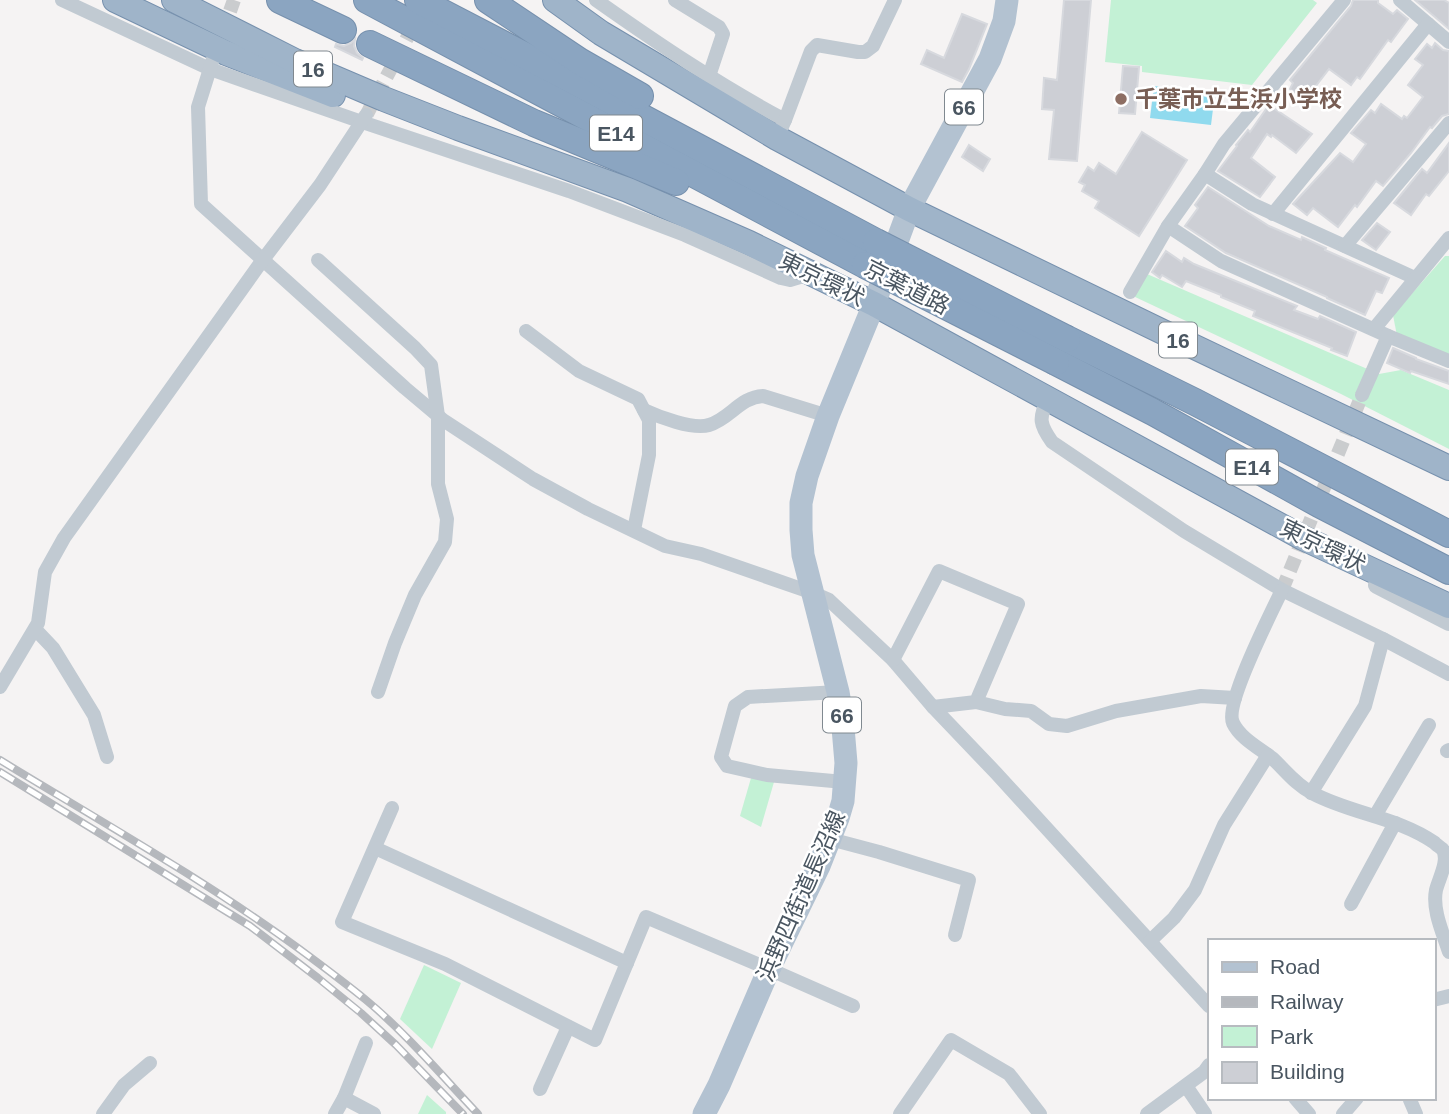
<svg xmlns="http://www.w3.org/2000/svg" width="1449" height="1114" font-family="Helvetica,'Noto Sans JP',sans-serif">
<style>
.green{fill:#c3f1d5}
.water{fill:#90daee}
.building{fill:#cdcfd5;stroke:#d7d9de;stroke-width:2}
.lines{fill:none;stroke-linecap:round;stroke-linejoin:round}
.minor-tunnel{stroke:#caccce;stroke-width:14;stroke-dasharray:14 7;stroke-linecap:butt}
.trunk-casing{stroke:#7690ad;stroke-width:26}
.motorway-casing{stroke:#7690ad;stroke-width:28}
.minor{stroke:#c1cad2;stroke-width:14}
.tertiary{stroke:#c1cad2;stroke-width:18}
.primary{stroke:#b3c2d1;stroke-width:23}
.trunk{stroke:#9fb4c9;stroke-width:24}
.motorway{stroke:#8ba5c1;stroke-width:26}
.rail-casing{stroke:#b5b8bd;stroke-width:8}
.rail{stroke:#fff;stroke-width:5;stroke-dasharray:16;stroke-linecap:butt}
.motorway-bridge-casing{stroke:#7690ad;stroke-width:28;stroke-linecap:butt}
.motorway-bridge{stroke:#8ba5c1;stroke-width:26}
.education-dot{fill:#8d6e63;stroke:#fff;stroke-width:2.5}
.labels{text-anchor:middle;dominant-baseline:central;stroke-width:5;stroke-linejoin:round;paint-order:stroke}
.shield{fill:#fff;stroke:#808990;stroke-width:2}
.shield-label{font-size:21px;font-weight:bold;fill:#4a5661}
.education-label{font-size:23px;font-weight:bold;fill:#785e54;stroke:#fff;text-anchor:start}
.street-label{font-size:23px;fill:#4a5661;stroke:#fff}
</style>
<rect width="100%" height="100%" fill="#f5f3f3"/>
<g class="green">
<path d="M1111 0H1313L1317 3 1252 85 1142 72V66L1105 62Z"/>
<path d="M1445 256H1449V357L1397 336 1393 315Z"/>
<path d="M1147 274 1379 374 1401 370 1449 390V449L1341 394 1133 296Z"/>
<path d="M751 778 774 782 761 827 740 816Z"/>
<path d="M424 965 461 983 432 1049 400 1019Z"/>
<path d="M427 1095 446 1112V1114H418Z"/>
</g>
<path class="water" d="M1154 86 1215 93 1211 125 1150 118Z"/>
<g class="building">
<path d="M1064 0H1091L1077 161 1049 159 1054 110 1042 109 1044 78 1057 80Z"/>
<path d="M1353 0H1378V3L1393 14 1397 10 1408 19 1391 42 1388 40 1360 79 1357 77 1351 85 1329 69 1305 100 1290 89 1293 83 1290 80 1351 6Z"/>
<path d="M1415 0H1444L1449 3V29Z"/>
<path d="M962 14 987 24 969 69 962 82 921 64 927 50 944 58Z"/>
<path d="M355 39 354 46 357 53 363 58 362 60 335 47 336 44 344 46 351 43Z"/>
<path d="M1435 43 1443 50 1449 51V114L1442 116 1432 128 1430 127 1411 153 1383 186 1376 181 1357 207 1355 205 1338 227 1313 208 1307 215 1293 204 1340 153 1353 162 1366 144 1351 133 1371 110 1375 113 1381 104 1402 119 1404 116 1407 118 1423 97 1408 85 1423 65 1415 59 1427 44 1432 48Z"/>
<path d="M1123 66 1139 67 1135 114 1119 113Z"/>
<path d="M1269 105 1312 134 1296 153 1272 135 1271 137 1267 134 1251 158 1275 177 1260 197 1218 171 1237 146 1236 145 1248 130 1250 132Z"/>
<path d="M1142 132 1187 160 1139 236 1095 208 1099 201 1082 191 1085 185 1079 182 1088 167 1094 171 1099 163 1116 174Z"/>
<path d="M1449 143V171L1429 196 1426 194 1411 215 1394 203 1422 169 1427 173Z"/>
<path d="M969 145 990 159 983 171 962 157Z"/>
<path d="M1208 187 1269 226 1301 240 1302 237 1326 248 1325 250 1389 278 1382 293 1376 291 1365 315 1327 298V297L1226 253 1185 226 1198 208 1195 205Z"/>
<path d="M1377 223 1390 232 1376 250 1362 240Z"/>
<path d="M1166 251 1182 262 1184 258 1194 264 1297 306 1294 310 1318 319 1320 316 1356 332 1347 356 1331 350 1332 348 1253 316 1255 311 1221 297V295L1186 281 1182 287 1162 275 1160 278 1152 272Z"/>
<path d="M1393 348 1416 358V359L1449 371V384L1411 371 1410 373 1387 363Z"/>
</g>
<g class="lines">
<g class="minor-tunnel">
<path d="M223 31 234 0"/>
<path d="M367 114 417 19"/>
<path d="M1282 590 1362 395"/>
</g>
<defs>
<g id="trunk">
<path d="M115 0 226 53 333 95"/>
<path d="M174 0 295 61 384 99 458 128 628 190 749 243 874 304 1303 538 1449 606"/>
<path d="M555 0 601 33 732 111 777 138 909 209 1163 332 1449 468"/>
</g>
<g id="motorway">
<path d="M280 0 343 30"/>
<path d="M367 0 865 265"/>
<path d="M418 0 568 78 876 242"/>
<path d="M488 0 579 61 640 96"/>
<path d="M370 44 534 123 676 182"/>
<path d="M1067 339 1195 402 1449 534"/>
<path d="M1056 362 1153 412 1319 504 1449 571"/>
</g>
</defs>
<use href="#trunk" class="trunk-casing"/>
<use href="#motorway" class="motorway-casing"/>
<g class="minor">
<path d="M62 0 210 69 362 122 569 191 685 235 781 278 790 280 810 274"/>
<path d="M596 0C657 43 719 85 785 120L777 138"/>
<path d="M675 0 719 27 723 34 709 76"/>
<path d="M1400 0 1449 42"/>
<path d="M213 59 198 107 201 204 405 388 443 420 533 479 588 509 665 546 701 554 813 593 829 600 893 660 933 707 996 773 1209 1006"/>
<path d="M785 120 811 51 817 45 858 52H865L873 46 895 0"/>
<path d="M1205 174 1252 204 1415 278"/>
<path d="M1273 214 1428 24"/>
<path d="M1168 226 1221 261 1388 336 1449 361"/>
<path d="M1345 246 1449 123"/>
<path d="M318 260 415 348 431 365 438 416V484L447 519 445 542 415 595 395 643 378 692"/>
<path d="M1130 292 1168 226 1205 174 1224 144 1344 0"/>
<path d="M1374 329 1449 238"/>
<path d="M526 331 579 371 638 399 649 420V455L634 530"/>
<path d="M1362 395 1388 336"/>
<path d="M1048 400C1038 418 1040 425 1052 442L1184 531 1282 590 1383 639 1449 674"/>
<path d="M644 410C659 417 693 430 709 425 730 419 740 397 763 396L828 416"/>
<path d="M1282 590C1272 611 1224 705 1233 723 1240 738 1259 748 1272 758 1285 770 1296 785 1312 793 1351 814 1398 817 1435 843 1435 844 1443 849 1443 850 1449 861 1439 878 1436 890 1432 910 1443 933 1449 952"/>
<path d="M35 629 53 648 94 715 107 757"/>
<path d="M893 660 939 571 1018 604 976 702 933 707"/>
<path d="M0 687 38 623 45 572 64 538 262 261 320 185 366 115"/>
<path d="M838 692 748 697 735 706 721 757 727 766 767 775 844 782"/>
<path d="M976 702 1005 709 1031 711 1049 724 1067 726 1116 711 1201 696 1235 698"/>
<path d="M1447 751 1449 750"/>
<path d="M1311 793 1365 706 1383 639"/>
<path d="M392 808 342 922 445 964 595 1040 646 917 769 969 853 1006"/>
<path d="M1375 816 1429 725"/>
<path d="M830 839 879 852 969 880 955 935"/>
<path d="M375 848 627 963"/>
<path d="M1351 904 1395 823"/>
<path d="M1150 941 1174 918 1195 890 1224 825 1268 755"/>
<path d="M1433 1000 1449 996"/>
<path d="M1186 1086 1205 1114"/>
<path d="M540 1089 568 1027"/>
<path d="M344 1098 366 1043"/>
<path d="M1295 1098 1309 1114"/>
<path d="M1410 1100 1416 1114"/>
<path d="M103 1114 124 1085 150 1063"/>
<path d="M335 1114 344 1098 374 1114"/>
<path d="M900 1114 951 1040 1009 1074 1040 1114"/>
<path d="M1147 1114 1204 1072 1209 1065"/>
<path d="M1343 1114 1357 1098"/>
</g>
<path class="tertiary" d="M1377 585 1449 622"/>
<path class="primary" d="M704 1114 719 1085 769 969 819 866 838 818 843 801 846 763 842 716 838 692 803 555 801 530V503L807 476 828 416 874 304 909 209 990 59 1004 21 1007 0"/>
<use href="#trunk" class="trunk"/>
<use href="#motorway" class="motorway"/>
<defs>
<g id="rail">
<path d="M0 760C100 821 203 879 298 948 321 965 344 982 366 1000 407 1034 441 1075 478 1114"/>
<path d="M0 772 250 926 318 978 361 1013 396 1045 463 1114"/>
</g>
</defs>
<use href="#rail" class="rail-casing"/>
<use href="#rail" class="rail"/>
<defs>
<g id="motorway-bridge">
<path d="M876 242 1067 339"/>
<path d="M865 265 1056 362"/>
</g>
</defs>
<use href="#motorway-bridge" class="motorway-bridge-casing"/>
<use href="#motorway-bridge" class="motorway-bridge"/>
</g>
<circle class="education-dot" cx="1121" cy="99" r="7"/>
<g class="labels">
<g class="shield">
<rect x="294" y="51.5" width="38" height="35" rx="5"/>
<rect x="945" y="89.5" width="38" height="35" rx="5"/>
<rect x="590" y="115.5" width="52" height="35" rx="5"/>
<rect x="1159" y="322.5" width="38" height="35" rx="5"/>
<rect x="1226" y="449.5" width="52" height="35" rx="5"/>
<rect x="823" y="697.5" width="38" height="35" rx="5"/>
</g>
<g class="shield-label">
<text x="313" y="69">16</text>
<text x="964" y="107">66</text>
<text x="616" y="133">E14</text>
<text x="1178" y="340">16</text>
<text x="1252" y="467">E14</text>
<text x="842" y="715">66</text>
</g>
<g class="education-label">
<text x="1135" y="99">千葉市立生浜小学校</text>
</g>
<g class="street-label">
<text transform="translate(822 279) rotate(26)">東京環状</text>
<text transform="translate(907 287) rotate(27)">京葉道路</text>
<text transform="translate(1323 546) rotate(26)">東京環状</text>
<text transform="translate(801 896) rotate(-66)">浜野四街道長沼線</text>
</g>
</g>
<rect x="1208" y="939" width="228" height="161" fill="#ffffff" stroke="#b7bbc0" stroke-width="2"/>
<rect x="1222" y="962" width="35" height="10" fill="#b3c2d1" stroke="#b7bbc0" stroke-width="2"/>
<text x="1270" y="974" font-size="21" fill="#4a5661">Road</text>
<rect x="1222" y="997" width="35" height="10" fill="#b5b8bd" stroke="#b7bbc0" stroke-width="2"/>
<text x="1270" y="1009" font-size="21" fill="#4a5661">Railway</text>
<rect x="1222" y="1026" width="35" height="21" fill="#c3f1d5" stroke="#b7bbc0" stroke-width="2"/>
<text x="1270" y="1044" font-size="21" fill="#4a5661">Park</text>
<rect x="1222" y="1062" width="35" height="21" fill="#cdcfd5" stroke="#b7bbc0" stroke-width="2"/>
<text x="1270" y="1079" font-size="21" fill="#4a5661">Building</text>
</svg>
